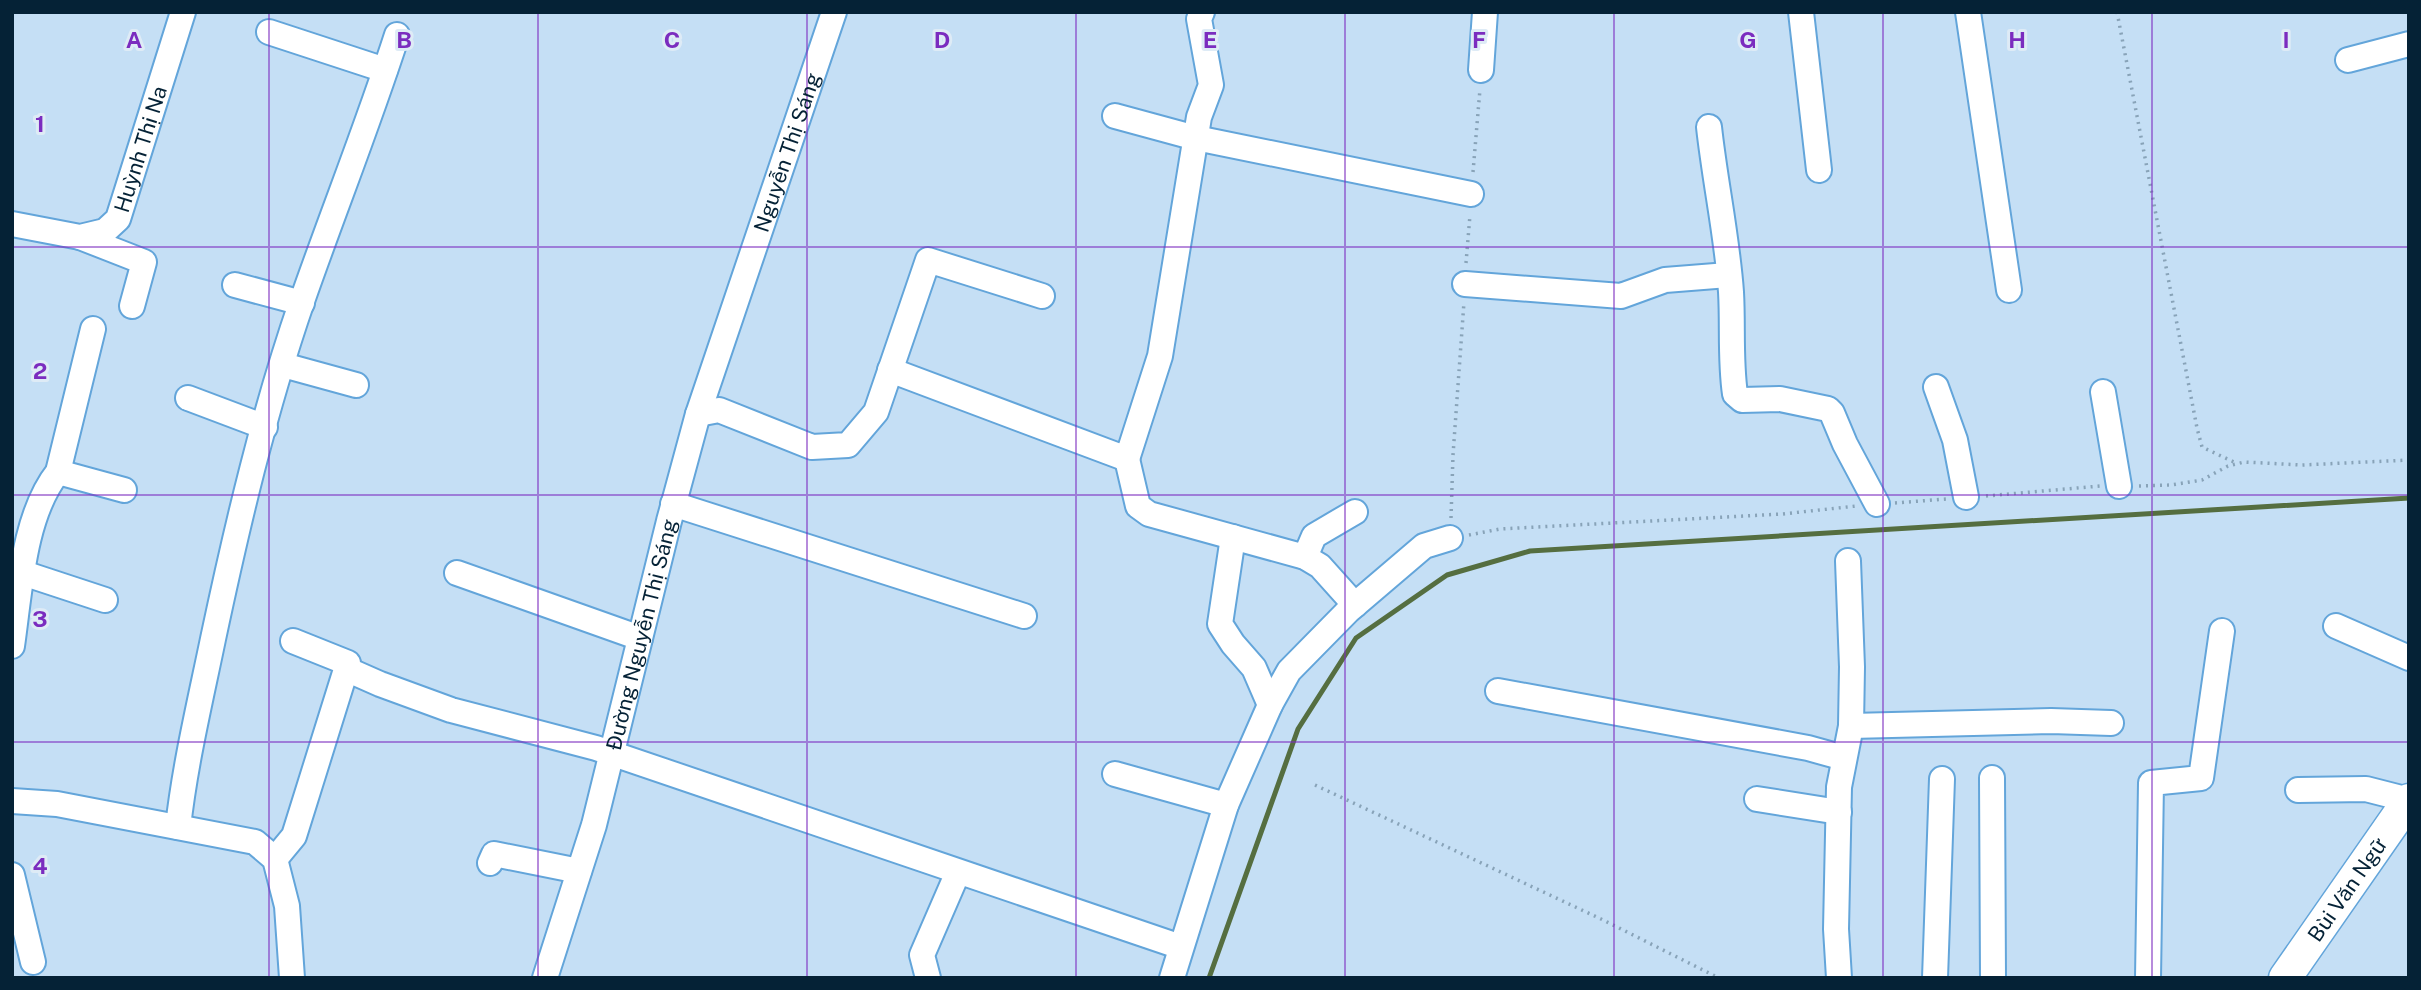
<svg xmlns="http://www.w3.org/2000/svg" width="2421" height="990" font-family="'Public Sans',sans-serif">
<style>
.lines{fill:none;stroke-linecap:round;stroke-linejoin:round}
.stream{stroke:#556e40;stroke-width:5}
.minor-casing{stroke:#63a5da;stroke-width:28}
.major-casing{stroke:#63a5da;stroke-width:35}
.path{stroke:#88a3b8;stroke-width:3.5;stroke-dasharray:2 5;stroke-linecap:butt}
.minor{stroke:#fff;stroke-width:24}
.major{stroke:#fff;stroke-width:32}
.grid{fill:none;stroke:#7b2cbf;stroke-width:2;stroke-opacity:0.55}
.labels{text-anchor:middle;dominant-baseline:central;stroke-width:6;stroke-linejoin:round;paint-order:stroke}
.street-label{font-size:21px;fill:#052236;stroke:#deebf6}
.grid-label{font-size:23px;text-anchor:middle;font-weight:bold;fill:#7b2cbf;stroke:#deebf6;stroke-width:6;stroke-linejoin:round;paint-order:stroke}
</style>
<rect width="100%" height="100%" fill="#c5dff5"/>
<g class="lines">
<path class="stream" d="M1209 978 1298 729 1356 638 1447 575 1530 551 2409 498"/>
<defs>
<g id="minor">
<path d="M1801 12 1819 170"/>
<path d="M1968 12 2009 290"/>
<path d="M269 32 385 70"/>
<path d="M2348 60 2409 44"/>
<path d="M1481 70 1485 12"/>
<path d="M1115 116 1196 138 1471 194"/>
<path d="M1709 127C1715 182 1727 236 1731 292 1733 326 1730 360 1735 394L1742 400 1780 399 1828 409 1832 413 1845 444 1877 504"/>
<path id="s1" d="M12 224 80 237 105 231 118 219 183 12"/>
<path d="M80 237 144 262 132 306"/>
<path d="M1465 284 1621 296 1665 280 1728 275"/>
<path d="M235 285 302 303"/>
<path d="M283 365 356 385"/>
<path d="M890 370 1127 459 1160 356 1199 117 1211 85 1199 19 1202 12"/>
<path d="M1936 387 1955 440 1966 497"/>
<path d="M2103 392 2119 486"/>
<path d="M188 398 265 427"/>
<path d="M698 414 719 410 812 447 848 445 876 412 928 260 1042 296"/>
<path d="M1127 459 1138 506 1149 514 1305 557 1320 566 1355 605"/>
<path d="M58 472 124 490"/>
<path d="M673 504 1024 616"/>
<path d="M1233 537 1220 624 1233 644 1254 668 1270 705"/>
<path d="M1305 557 1314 536 1355 512"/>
<path d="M23 573 105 600"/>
<path d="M457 573 640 638"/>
<path d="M2336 626 2409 658"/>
<path d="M12 646C20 592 23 516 58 472L93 329"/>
<path d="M346 669 380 684 451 710 596 748 1181 947"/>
<path d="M1498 691 1808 748 1844 758"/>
<path d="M1851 726 2051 721 2111 723"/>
<path d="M1115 774 1226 805"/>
<path d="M1992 778 1993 978"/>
<path d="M2298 790 2366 789 2409 800"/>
<path d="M1757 799 1839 812"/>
<path d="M12 801 57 804 255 842 275 859 287 906 292 978"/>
<path d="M178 827C185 764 200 702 213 639 237 526 264 411 302 301 333 212 368 125 397 35"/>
<path d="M275 859 294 836 348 663 293 641"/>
<path d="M490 863 494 854 579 871"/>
<path d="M12 875 33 962"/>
<path id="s2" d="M545 978 594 825 669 521 698 414 834 12"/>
<path d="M928 978 922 955 958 872"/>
<path d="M1172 978 1226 805 1270 705 1289 671 1349 610 1424 546 1450 538"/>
<path d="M1839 978 1836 929 1839 787 1851 726 1852 667 1848 561"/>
<path d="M1935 978 1942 779"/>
<path d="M2148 978 2151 783 2201 778 2222 631"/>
</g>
<g id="major">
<path id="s3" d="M2285 978 2409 800"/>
</g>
</defs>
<use href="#minor" class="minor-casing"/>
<use href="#major" class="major-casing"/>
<g class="path">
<path d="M2117 12 2197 428 2202 447 2236 463"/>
<path d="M1473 172 1480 89"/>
<path d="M1466 263 1470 215"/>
<path d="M2139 486 2171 485 2202 480 2228 466 2244 462 2302 465 2409 460"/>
<path d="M1986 496 2100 486"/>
<path d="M1895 503 1946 499"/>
<path d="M1451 518 1453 455 1464 302"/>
<path d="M1469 535 1500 529 1782 514 1856 506"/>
<path d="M1315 785 1601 919 1719 978"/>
</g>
<use href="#minor" class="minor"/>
<use href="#major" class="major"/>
</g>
<path class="grid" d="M269 12V978M538 12V978M807 12V978M1076 12V978M1345 12V978M1614 12V978M1883 12V978M2152 12V978M12 247H2409M12 495H2409M12 742H2409"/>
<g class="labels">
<g class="street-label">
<text stroke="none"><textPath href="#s1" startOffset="186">Huỳnh Thị Na</textPath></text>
<text stroke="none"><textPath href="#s2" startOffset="861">Nguyễn Thị Sáng</textPath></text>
<text stroke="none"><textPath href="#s2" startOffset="357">Đường Nguyễn Thị Sáng</textPath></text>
<text stroke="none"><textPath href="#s3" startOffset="108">Bùi Văn Ngữ</textPath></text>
</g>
</g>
<g class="grid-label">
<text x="134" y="48">A</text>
<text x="404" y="48">B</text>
<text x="672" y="48">C</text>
<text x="942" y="48">D</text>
<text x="1210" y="48">E</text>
<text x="1479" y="48">F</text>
<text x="1748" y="48">G</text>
<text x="2017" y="48">H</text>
<text x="2286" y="48">I</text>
<text x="40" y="132">1</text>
<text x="40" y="379">2</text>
<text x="40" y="627">3</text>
<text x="40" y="874">4</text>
</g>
<rect width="2421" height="990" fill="none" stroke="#052236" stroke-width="28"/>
</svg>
